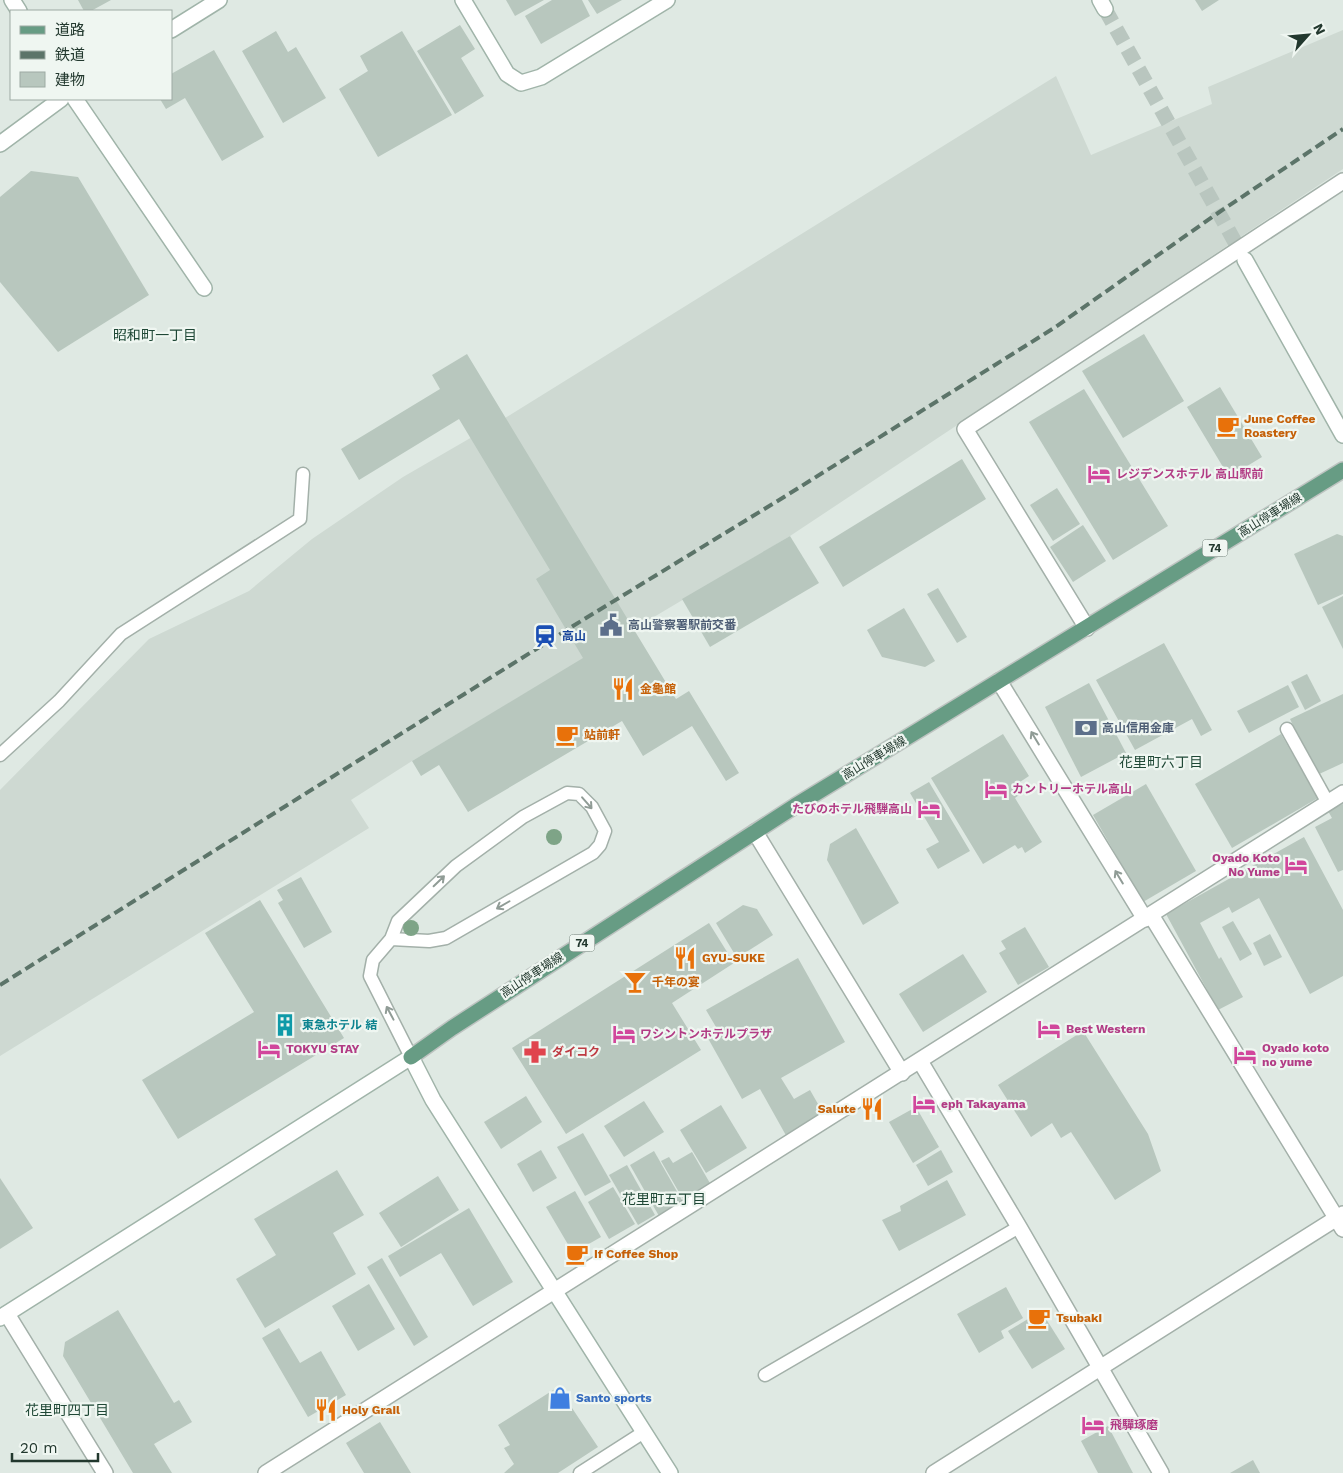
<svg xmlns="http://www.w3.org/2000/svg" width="1343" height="1473" font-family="'Work Sans','Noto Sans JP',sans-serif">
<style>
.built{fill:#ced9d2}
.building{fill:#b8c7be}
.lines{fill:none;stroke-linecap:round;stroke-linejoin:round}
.secondary-tunnel{stroke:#b9c6bf;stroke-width:15;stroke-dasharray:15 8;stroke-linecap:butt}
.lane-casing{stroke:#a3b0a9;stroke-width:15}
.street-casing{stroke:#a3b0a9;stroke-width:18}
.secondary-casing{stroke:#a0b4a9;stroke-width:18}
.primary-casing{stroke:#bdc3c0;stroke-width:18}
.lane{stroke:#fff;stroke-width:12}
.street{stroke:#fff;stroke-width:15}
.secondary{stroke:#fff;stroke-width:15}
.primary{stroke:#679c84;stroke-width:15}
.rail{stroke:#5c7469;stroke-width:4;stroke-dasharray:10 5;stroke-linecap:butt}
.tree{fill:#7ea487}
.oneway{stroke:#909c96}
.labels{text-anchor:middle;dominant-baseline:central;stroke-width:4.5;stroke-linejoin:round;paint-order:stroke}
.shield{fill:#eff6f1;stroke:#607168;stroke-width:1}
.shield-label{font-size:11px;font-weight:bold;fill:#22382e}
.food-label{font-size:12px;font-weight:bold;fill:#c56008;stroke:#eff6f1;text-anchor:start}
.hotel-label{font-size:12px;font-weight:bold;fill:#b23c85;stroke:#eff6f1;text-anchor:start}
.street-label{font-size:12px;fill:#22382e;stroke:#eff6f1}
.service-label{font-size:12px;font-weight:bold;fill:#4e5e75;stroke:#eff6f1;text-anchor:start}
.transit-label{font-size:12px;font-weight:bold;fill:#164399;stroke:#eff6f1;text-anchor:start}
.culture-label{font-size:12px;font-weight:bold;fill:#0d838f;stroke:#eff6f1;text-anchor:start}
.health-label{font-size:12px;font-weight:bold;fill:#be3a42;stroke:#eff6f1;text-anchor:start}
.shop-label{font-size:12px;font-weight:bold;fill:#366cbe;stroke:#eff6f1;text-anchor:start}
.neighbourhood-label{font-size:14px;fill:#1f4836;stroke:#eff6f1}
</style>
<rect width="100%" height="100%" fill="#dfe9e3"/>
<path class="built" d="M1343 30V169L790 536 412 761 351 800 369 828 0 1056V790L149 639 249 591 312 539 403 477 505 418 1056 76 1091 155 1212 104 1208 87Z"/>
<g class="building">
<path d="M78 0H111L91 11H84Z"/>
<path d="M506 0H544L515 16Z"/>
<path d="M552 0H582L590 16 541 44 525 16Z"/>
<path d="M588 0H622L597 14Z"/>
<path d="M1195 0H1219L1202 11Z"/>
<path d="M460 25 475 49 461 58 484 96 455 114 417 51Z"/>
<path d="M276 31 288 52 296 47 326 98 283 123 242 51Z"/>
<path d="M402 31 452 115 378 157 339 89 368 71 360 56Z"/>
<path d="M214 50 264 137 222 161 185 98 166 109 160 99H171V74Z"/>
<path d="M31 171 78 177 149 295 58 352 0 282V197Z"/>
<path d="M1144 334 1184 401 1123 438 1082 371Z"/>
<path d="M467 354 676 699 689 691 739 773 726 781 692 726 643 756 622 721 468 812 439 765 421 776 412 761 583 658 536 579 550 570 459 419 359 480 341 449 440 389 432 375Z"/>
<path d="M1220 387 1262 457 1229 477 1187 407Z"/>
<path d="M1084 389 1168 526 1113 560 1029 422Z"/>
<path d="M962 459 986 499 843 587 819 547Z"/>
<path d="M1057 488 1080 524 1053 541 1030 505Z"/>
<path d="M1083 525 1106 561 1073 582 1050 547Z"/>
<path d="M1337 534 1343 536V594L1318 605 1294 554Z"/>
<path d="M790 536 819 583 710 647 682 599Z"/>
<path d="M938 588 967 637 957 643 927 594Z"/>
<path d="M1343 596V649L1322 607Z"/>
<path d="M904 608 935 661 925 667 882 657 867 630Z"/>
<path d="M1164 643 1212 730 1201 736 1192 719 1135 750 1096 680Z"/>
<path d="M1307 674 1321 701 1305 710 1291 682Z"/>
<path d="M1089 683 1126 753 1081 777 1045 707Z"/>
<path d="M1288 685 1299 707 1249 733 1237 711Z"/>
<path d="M1343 694V763L1317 775 1290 719Z"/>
<path d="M1003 734 1029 776 1017 784 1022 793 1015 798 1042 842 1025 853 1022 847 1018 849 1015 845 983 864 931 778Z"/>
<path d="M1281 734 1318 798 1232 848 1195 784Z"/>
<path d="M929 782 970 851 938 869 926 849 939 842 910 793Z"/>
<path d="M1146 784 1196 871 1143 902 1093 815Z"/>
<path d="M1343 804V870L1338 872 1315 827 1332 818 1328 811Z"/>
<path d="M856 828 899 903 863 925 827 860 830 844Z"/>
<path d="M1304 837 1343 910V976L1310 994 1259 898 1232 913 1229 907 1200 923 1219 959 1221 957 1243 997 1218 1010 1166 914Z"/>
<path d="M301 877 332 932 304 948 278 903 283 900 277 890Z"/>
<path d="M260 900 344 1038 178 1139 142 1080 254 1012 205 933Z"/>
<path d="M743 905 757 909 773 935 737 958 716 923Z"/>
<path d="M1233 921 1252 954 1240 961 1222 927Z"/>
<path d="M709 923 734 963 672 1003 701 1050 566 1134 512 1048Z"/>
<path d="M1025 927 1049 967 1018 985 999 953 1006 949 1001 941Z"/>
<path d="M1270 934 1282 957 1264 966 1253 943Z"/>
<path d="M963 954 987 992 923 1032 899 994Z"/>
<path d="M798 958 845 1042 781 1078 794 1099 810 1090 826 1118 788 1139 760 1089 742 1099 705 1033 716 1027 706 1010Z"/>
<path d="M1083 1031 1148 1134 1161 1171 1115 1200 1071 1132 1061 1138 1052 1123 1031 1137 998 1085Z"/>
<path d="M526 1096 542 1122 501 1149 484 1122Z"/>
<path d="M644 1101 664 1132 624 1157 604 1126Z"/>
<path d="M721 1105 747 1148 706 1173 680 1130Z"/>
<path d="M916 1107 939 1147 913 1163 889 1122Z"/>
<path d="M583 1133 611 1182 585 1196 557 1147Z"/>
<path d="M541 1150 557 1178 533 1192 517 1164Z"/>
<path d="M941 1150 953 1172 928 1186 916 1165Z"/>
<path d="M654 1151 683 1202 659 1216 630 1165Z"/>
<path d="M692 1152 711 1185 684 1201 661 1161 669 1157 673 1163Z"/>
<path d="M627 1165 655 1215 638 1225 609 1175Z"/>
<path d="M337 1170 364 1215 333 1233 356 1274 265 1328 236 1279 276 1255 254 1219Z"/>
<path d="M438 1176 459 1210 401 1247 379 1213Z"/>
<path d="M0 1178 33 1228 0 1249Z"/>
<path d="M947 1180 966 1215 899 1251 882 1220 901 1211 900 1206Z"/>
<path d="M613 1187 635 1224 609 1239 588 1202Z"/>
<path d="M575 1191 601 1237 573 1253 546 1207Z"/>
<path d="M469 1208 513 1282 473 1306 441 1253 400 1277 388 1256Z"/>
<path d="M382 1258 428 1337 414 1346 367 1267Z"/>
<path d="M369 1284 395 1329 358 1351 332 1306Z"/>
<path d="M1006 1287 1023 1318 1001 1331 1004 1338 979 1353 957 1314Z"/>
<path d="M118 1310 174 1403 179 1400 192 1422 154 1444 172 1473H133L63 1356 65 1342Z"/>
<path d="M1041 1311 1065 1349 1032 1369 1008 1331Z"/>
<path d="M279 1328 300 1363 321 1351 346 1395 308 1417 262 1338Z"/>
<path d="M558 1387 598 1447 558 1473H504L514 1464 504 1448 510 1445 498 1425Z"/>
<path d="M380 1422 411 1473H364L346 1443Z"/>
<path d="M1108 1426 1133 1473H1098L1081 1441Z"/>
<path d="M1253 1460 1260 1473H1230Z"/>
</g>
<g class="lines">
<path class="secondary-tunnel" d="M1105 9 1245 260"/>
<defs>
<g id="lane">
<path d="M1287 729 1328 803"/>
<path d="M0 755 59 701 121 634 300 519 303 474"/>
<path d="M391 939 429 941 446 938 593 853 600 845 605 831 592 807 579 794 567 793 523 817 456 866 398 921 391 939 373 960 370 976 411 1057"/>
<path d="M765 1375 1019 1227"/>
<path d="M580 1473 644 1432"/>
</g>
<g id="street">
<path d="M1087 628 965 429 1343 181"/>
<path d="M999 681 1145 919"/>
<path d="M755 832 902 1073"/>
<path d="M1151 915 1343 1229"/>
<path d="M920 1061 1019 1227 1161 1473"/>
<path d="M7 1314 105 1473"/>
<path d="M266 1473 1343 793"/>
<path d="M934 1473 1343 1214"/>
</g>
<g id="secondary">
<path d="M12 0 19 11"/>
<path d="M463 0 507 74 521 83 541 77 667 0"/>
<path d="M1100 0 1105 9"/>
<path d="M171 30 219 0"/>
<path d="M75 99 204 288"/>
<path d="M0 144 61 99"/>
<path d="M1245 260 1343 435"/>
<path d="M0 1318 411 1057 433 1100 670 1473"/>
</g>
<path id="primary" d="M411 1057 452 1028 795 806 1343 470"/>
</defs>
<use href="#lane" class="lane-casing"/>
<use href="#street" class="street-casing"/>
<use href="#secondary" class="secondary-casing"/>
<use href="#primary" class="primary-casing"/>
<use href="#lane" class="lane"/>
<use href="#street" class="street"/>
<use href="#secondary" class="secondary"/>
<use href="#primary" class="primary"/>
<path class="rail" d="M0 985 573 626 784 497 1054 328 1218 213 1343 129"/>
</g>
<g class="tree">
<circle cx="554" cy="837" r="8"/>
<circle cx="411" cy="928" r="8"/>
</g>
<defs><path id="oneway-shaft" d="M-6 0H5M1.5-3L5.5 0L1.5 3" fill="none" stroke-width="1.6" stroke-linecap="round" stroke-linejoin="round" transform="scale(1.25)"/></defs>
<g class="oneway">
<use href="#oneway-shaft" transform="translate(1035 738) rotate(-121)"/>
<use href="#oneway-shaft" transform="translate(587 803) rotate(49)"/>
<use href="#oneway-shaft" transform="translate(1119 877) rotate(-121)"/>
<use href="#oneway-shaft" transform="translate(439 881) rotate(-44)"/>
<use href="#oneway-shaft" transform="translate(503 905) rotate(150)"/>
<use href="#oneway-shaft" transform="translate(390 1013) rotate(-118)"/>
</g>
<defs>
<symbol id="cafe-bare" viewBox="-9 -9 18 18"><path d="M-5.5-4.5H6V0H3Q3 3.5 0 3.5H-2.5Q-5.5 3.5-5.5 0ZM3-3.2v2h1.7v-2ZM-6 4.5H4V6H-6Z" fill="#e8710a" stroke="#eff6f1" stroke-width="2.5" paint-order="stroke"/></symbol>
<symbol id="hotel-bare" viewBox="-9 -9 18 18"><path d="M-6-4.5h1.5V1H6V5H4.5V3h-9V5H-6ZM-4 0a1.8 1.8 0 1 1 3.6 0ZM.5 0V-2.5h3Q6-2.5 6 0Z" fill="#d1479c" stroke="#eff6f1" stroke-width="2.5" paint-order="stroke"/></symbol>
<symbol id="civic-bare" viewBox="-9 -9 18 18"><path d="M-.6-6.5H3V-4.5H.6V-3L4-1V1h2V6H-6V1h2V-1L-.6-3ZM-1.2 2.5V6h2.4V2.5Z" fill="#5c6f8a" stroke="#eff6f1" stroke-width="2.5" paint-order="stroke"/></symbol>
<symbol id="station-bare" viewBox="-9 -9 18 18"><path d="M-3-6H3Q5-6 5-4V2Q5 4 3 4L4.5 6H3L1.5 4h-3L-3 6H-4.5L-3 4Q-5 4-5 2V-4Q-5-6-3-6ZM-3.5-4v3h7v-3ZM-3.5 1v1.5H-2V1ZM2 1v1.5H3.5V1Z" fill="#1a4fb4" stroke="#eff6f1" stroke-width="2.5" paint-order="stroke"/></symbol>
<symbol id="restaurant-bare" viewBox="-9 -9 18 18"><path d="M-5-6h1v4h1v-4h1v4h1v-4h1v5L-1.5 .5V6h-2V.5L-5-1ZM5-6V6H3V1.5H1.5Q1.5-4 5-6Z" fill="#e8710a" stroke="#eff6f1" stroke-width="2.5" paint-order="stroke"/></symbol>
<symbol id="bank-bare" viewBox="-9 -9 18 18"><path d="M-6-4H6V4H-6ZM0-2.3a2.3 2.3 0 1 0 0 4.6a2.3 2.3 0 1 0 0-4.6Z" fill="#5c6f8a" stroke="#eff6f1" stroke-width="2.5" paint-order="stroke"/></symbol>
<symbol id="bar-bare" viewBox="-9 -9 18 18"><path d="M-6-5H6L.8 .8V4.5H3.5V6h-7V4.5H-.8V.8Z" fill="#e8710a" stroke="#eff6f1" stroke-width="2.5" paint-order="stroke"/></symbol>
<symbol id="building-bare" viewBox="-9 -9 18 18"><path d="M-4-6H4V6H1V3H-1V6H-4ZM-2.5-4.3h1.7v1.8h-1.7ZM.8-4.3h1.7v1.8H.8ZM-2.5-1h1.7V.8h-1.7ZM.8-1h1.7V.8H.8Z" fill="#0f9aa8" stroke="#eff6f1" stroke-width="2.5" paint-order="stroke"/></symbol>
<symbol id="pharmacy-bare" viewBox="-9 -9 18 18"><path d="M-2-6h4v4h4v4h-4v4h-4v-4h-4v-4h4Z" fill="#e0444e" stroke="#eff6f1" stroke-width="2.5" paint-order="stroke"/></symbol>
<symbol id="shop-bare" viewBox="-9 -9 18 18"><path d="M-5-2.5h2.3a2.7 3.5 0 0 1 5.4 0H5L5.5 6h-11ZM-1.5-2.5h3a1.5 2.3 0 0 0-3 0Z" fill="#3f7fe0" stroke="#eff6f1" stroke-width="2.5" paint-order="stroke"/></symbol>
</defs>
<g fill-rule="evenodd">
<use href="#cafe-bare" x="1212" y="410" width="32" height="32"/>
<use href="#hotel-bare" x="1083" y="458" width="32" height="32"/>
<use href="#civic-bare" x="595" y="609" width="32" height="32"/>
<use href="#station-bare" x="529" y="620" width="32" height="32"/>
<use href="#restaurant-bare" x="607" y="673" width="32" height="32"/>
<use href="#bank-bare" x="1070" y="712" width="32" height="32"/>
<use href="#cafe-bare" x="551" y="719" width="32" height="32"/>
<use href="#hotel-bare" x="980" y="773" width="32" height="32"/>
<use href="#hotel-bare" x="913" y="793" width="32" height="32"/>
<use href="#hotel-bare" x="1280" y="849" width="32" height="32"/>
<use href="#restaurant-bare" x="669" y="942" width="32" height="32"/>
<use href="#bar-bare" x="619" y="966" width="32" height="32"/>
<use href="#building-bare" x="269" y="1009" width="32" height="32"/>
<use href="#hotel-bare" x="1033" y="1013" width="32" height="32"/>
<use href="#hotel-bare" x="608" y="1018" width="32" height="32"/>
<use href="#hotel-bare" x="253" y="1033" width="32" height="32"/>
<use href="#pharmacy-bare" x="519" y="1036" width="32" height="32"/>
<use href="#hotel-bare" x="1229" y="1039" width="32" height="32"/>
<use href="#hotel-bare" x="908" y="1088" width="32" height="32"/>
<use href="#restaurant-bare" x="856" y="1093" width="32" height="32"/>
<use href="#cafe-bare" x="561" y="1238" width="32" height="32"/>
<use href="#cafe-bare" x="1023" y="1302" width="32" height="32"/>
<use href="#shop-bare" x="544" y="1382" width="32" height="32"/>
<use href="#restaurant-bare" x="310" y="1394" width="32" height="32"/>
<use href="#hotel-bare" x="1077" y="1409" width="32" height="32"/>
</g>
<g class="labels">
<g class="shield">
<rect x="1202.5" y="539.5" width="25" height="17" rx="4"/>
<rect x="569.5" y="934.5" width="25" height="17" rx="4"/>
</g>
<g class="shield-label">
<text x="1215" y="548">74</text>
<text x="582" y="943">74</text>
</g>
<g class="food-label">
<text x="1244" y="419">June Coffee<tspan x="1244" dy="14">Roastery</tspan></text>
<text x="640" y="689">金龜館</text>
<text x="584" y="735">站前軒</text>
<text x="702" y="958">GYU-SUKE</text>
<text x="652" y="982">千年の宴</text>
<text x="856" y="1109" text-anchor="end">Salute</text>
<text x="594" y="1254">If Coffee Shop</text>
<text x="1056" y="1318">Tsubaki</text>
<text x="342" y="1410">Holy Grail</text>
</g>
<g class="hotel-label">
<text x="1116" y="474">レジデンスホテル 高山駅前</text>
<text x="1012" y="789">カントリーホテル高山</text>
<text x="912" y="809" text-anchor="end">たびのホテル飛騨高山</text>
<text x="1280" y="858" text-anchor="end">Oyado Koto<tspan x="1280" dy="14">No Yume</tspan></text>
<text x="1066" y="1029">Best Western</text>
<text x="640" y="1034">ワシントンホテルプラザ</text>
<text x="1262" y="1048">Oyado koto<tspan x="1262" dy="14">no yume</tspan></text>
<text x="286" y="1049">TOKYU STAY</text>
<text x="941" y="1104">eph Takayama</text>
<text x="1110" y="1425">飛驒琢磨</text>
</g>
<g class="street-label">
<text transform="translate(1270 515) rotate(-32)">高山停車場線</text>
<text transform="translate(874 758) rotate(-31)">高山停車場線</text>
<text transform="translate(532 975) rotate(-33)">高山停車場線</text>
</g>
<g class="service-label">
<text x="628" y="625">高山警察署駅前交番</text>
<text x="1102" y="728">高山信用金庫</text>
</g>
<g class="transit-label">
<text x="562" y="636">高山</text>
</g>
<g class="culture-label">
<text x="302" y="1025">東急ホテル 結</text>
</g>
<g class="health-label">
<text x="552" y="1052">ダイコク</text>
</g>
<g class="shop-label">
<text x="576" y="1398">Santo sports</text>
</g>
<g class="neighbourhood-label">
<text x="155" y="335">昭和町一丁目</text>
<text x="1161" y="762">花里町六丁目</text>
<text x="664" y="1199">花里町五丁目</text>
<text x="67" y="1410">花里町四丁目</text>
</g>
</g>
<rect x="10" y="10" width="162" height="90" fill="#eff6f1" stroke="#9daaa3"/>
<rect x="20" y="26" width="25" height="8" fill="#679c84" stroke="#9daaa3"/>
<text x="55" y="35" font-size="15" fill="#22382e">道路</text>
<rect x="20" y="51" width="25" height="8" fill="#5c7469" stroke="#9daaa3"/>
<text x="55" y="60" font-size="15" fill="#22382e">鉄道</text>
<rect x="20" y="72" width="25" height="15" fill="#b8c7be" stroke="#9daaa3"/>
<text x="55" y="85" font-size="15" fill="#22382e">建物</text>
<g transform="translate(1308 35) rotate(63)" stroke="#eff6f1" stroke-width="4" paint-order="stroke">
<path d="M0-4L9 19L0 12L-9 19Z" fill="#22382e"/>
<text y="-8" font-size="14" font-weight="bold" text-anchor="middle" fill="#22382e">N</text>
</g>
<path d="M12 1453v8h86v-8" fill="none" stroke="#22382e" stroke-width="2.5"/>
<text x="20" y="1453" font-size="15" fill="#22382e" stroke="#eff6f1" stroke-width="4" paint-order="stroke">20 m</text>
</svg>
